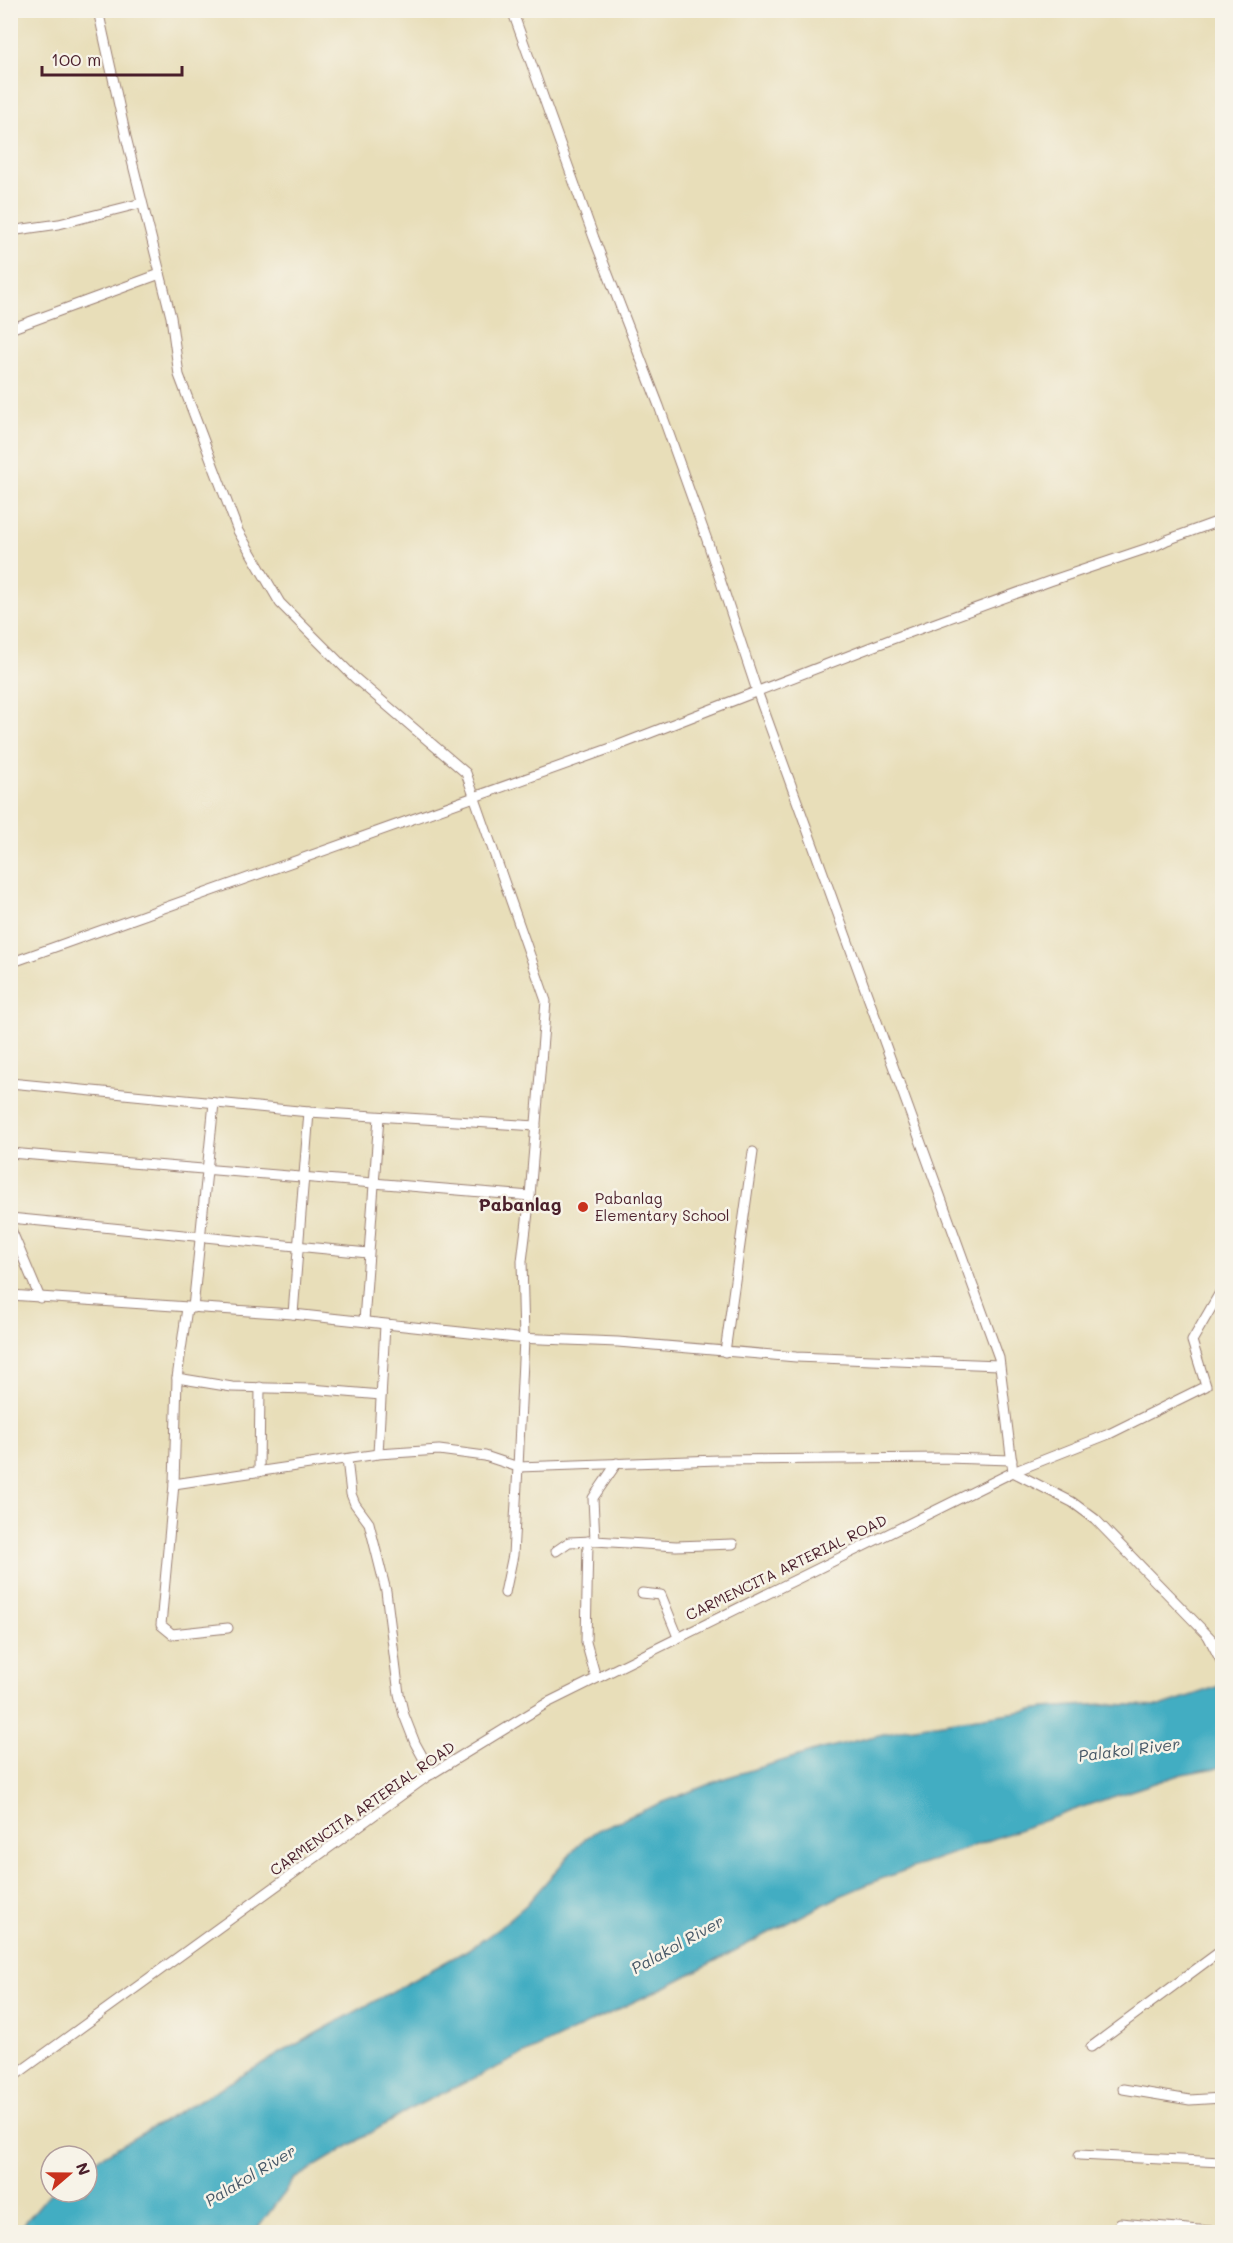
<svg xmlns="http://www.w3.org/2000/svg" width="1233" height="2243" font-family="Mali,sans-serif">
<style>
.water{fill:#43adc2;stroke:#466676;stroke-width:1.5}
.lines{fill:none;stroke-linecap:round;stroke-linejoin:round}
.minor-casing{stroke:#997e72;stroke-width:11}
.minor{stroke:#fff;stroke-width:9}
.poi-dot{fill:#c8321e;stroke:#f7f3e8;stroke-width:2}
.labels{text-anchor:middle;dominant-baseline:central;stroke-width:5;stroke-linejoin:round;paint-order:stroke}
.poi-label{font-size:15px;fill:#4a1f2b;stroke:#f7f3e8;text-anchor:start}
.street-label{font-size:15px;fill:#4a1f2b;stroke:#f7f3e8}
.water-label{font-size:16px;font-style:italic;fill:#475867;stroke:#f7f3e8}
.quarter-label{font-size:18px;font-weight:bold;fill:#4a1f2b;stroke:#f7f3e8}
</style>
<rect width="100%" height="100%" fill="#f7f3e8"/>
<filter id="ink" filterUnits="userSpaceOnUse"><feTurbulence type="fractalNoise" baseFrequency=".0167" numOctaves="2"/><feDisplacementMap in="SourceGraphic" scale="12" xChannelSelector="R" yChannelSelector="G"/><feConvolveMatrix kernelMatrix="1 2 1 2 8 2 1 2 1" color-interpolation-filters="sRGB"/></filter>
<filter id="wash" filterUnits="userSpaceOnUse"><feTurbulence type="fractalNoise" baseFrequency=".008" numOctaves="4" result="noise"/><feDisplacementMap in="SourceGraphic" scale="24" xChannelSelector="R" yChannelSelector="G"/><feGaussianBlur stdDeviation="1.35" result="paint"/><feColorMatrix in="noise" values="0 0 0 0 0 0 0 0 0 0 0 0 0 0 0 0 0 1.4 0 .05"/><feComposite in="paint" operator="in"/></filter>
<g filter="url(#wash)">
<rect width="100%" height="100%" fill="#e8deb9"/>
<path class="water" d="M1222 1685V1767L1182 1774 1091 1804 878 1880 840 1896 669 1985 412 2108 294 2179 255 2232H17L51 2192H87V2165L286 2050 471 1948 498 1929 526 1905 582 1841 598 1830 656 1805 725 1778 818 1750 908 1728 1045 1708 1104 1704 1160 1706Z"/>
</g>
<g filter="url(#ink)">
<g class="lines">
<defs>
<g id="minor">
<path d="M98 10 126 137 171 317 179 375 238 531 280 603 355 678 466 773 546 1001 530 1196 522 1261 524 1339 518 1467 513 1555 505 1593"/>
<path d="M512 10 594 238 659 406 707 540 757 691 999 1358 1013 1472"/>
<path d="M10 231 59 224 142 203"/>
<path d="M10 329 160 274"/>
<path d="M10 963 614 747 892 639 1050 581 1157 545 1167 540 1222 520"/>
<path d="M10 1083 309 1112 536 1126"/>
<path d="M10 1153 530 1196"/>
<path d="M10 1218 368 1253"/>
<path d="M10 1227 40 1298"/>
<path d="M10 1295 293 1314 516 1338 618 1342 796 1357 999 1365"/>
<path d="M187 1308 177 1378 174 1484 161 1625 172 1634 228 1628"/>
<path d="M193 1308 214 1103"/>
<path d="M293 1314 309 1112"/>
<path d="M364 1321 379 1117"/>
<path d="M725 1352 753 1152"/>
<path d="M177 1378 232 1387 311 1389 381 1395"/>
<path d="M378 1454 385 1325"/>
<path d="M347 1459 351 1494 355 1504 369 1523 386 1591 399 1694 404 1715 415 1743 432 1774"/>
<path d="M617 1463 593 1498 595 1541 676 1546 733 1544"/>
<path d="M259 1472 260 1387"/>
<path d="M1013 1472 1072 1502 1095 1519 1222 1650"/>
<path d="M174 1484 378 1454 439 1450 485 1456 518 1467 718 1460 945 1458 1012 1460"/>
<path d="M588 1541 586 1642 596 1678"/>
<path d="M556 1551 569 1542 593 1541"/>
<path d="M642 1593 661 1595 678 1637"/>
<path d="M1208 1636 1222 1663"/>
<path d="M1091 2047 1222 1950"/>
<path d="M10 2079 425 1778 547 1703 1013 1472 1109 1434 1206 1386 1192 1341 1222 1289"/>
<path d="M1123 2089 1190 2100 1222 2098"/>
<path d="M1079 2155 1222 2162"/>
<path d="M1120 2223 1222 2232"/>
</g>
</defs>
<use href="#minor" class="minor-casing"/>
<use href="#minor" class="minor"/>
</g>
</g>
<circle class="poi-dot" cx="583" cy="1207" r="6"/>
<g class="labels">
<g class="poi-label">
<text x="595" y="1198">Pabanlag<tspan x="595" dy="17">Elementary School</tspan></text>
</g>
<g class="street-label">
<text transform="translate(786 1567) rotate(-26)">CARMENCITA ARTERIAL ROAD</text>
<text transform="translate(362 1808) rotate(-35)">CARMENCITA ARTERIAL ROAD</text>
</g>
<g class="water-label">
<text transform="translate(1129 1749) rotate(-7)">Palakol River</text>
<text transform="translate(677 1944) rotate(-29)">Palakol River</text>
<text transform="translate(250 2175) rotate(-31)">Palakol River</text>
</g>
<g class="quarter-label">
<text x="520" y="1204">Pabanlag</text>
</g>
</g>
<rect width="1233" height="2243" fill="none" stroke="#f7f3e8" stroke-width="36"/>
<g transform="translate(69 2174) rotate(70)"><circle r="28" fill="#f7f3e8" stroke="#b29e9c" stroke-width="1.5"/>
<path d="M0-4.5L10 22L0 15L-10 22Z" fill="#c8321e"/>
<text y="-9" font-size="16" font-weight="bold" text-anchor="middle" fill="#4a1f2b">N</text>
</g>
<path d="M42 66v9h140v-9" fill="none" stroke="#4a1f2b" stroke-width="3"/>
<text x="51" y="66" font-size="18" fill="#4a1f2b" stroke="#f7f3e8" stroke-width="4.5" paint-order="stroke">100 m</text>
</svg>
